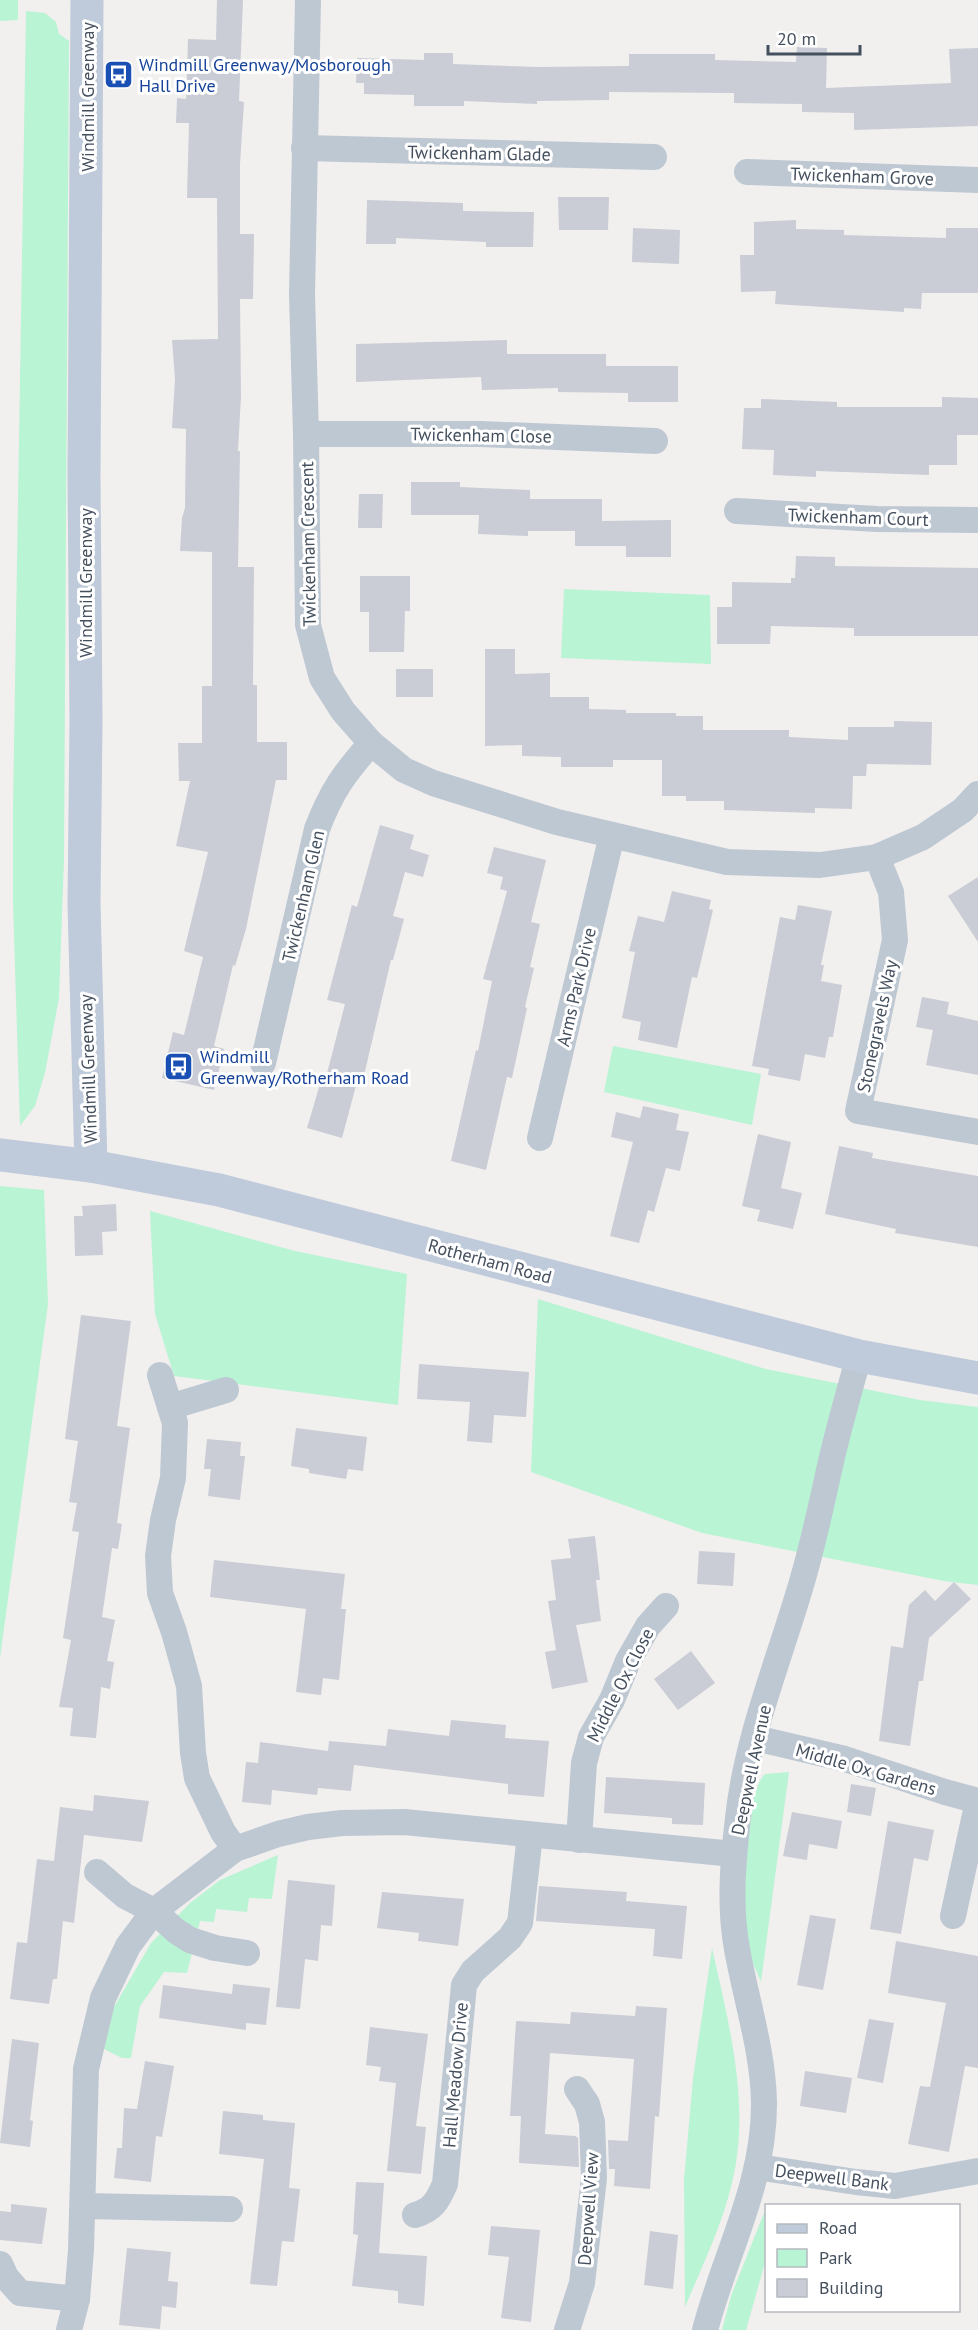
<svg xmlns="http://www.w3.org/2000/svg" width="978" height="2330" font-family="'PT Sans',sans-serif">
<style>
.green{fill:#b9f4d4}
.building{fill:#cacdd5}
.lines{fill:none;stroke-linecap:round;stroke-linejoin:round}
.street{stroke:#bec8d2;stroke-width:26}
.secondary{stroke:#bfcada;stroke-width:33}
.labels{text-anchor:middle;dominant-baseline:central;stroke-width:6;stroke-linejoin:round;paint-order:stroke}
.transit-label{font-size:18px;fill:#164399;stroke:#fff;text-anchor:start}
.street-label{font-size:18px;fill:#45505e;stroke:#fff}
</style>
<rect width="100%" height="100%" fill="#f2efef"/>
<g class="green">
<path d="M0 0H18V20L0 21Z"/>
<path d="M26 11 45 13 56 22 59 34 69 41 64 859 59 998 45 1073 35 1106 20 1126 13 904V807Z"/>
<path d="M564 589 710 595 711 664 561 658Z"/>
<path d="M613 1046 761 1074 752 1125 604 1092Z"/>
<path d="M0 1186 44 1190 48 1304 0 1658Z"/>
<path d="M150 1211 295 1251 407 1274 398 1405 174 1376 155 1314Z"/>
<path d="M538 1299 766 1369 920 1400 978 1407V1585L944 1581 702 1533 531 1472Z"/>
<path d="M789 1772 761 1982C756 1969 748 1955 747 1942 743 1910 743 1795 765 1774Z"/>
<path d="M278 1855 272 1899 249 1898 247 1912 216 1909 214 1922 200 1921 187 1973 164 1972 140 2006 131 2058H122L100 2047 114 2007 151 1943 190 1903 220 1880Z"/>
<path d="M712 1948C729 2024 751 2105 732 2183 722 2225 702 2267 685 2307L684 2180 693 2078Z"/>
<path d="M766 2208V2259L746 2330H722L731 2296Z"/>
</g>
<g class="building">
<path d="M217 0H243L239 101 244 102 240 164V234H254L253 299H240L241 396 238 451H240L238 567H254L253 685H257V742H287V780H276L246 929 235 966 233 965 214 1046 224 1049 214 1090 162 1078 173 1032 184 1035 203 957 184 951 208 852 176 846 190 781H179L178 743H202V686H212V552L180 551 182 518 185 508 186 429 172 428 175 379 172 340 218 339 217 198H187L189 123H176L177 98 186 99 188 39 216 40Z"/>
<path d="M797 47 827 48 826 88 951 83 949 49 978 48V126L854 130V113L802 112V104L734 103V93L609 92V100L537 101V104L464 101V106H414V95L364 94V83H356L357 58 424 60V53H453V64L538 67 629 66V54H715V60L796 62Z"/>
<path d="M558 197H609L608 230H559Z"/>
<path d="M367 200 463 203V211L534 212 533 247H486V242L396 238V244H366Z"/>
<path d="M796 220V229L844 230V235L946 238V228H978V293H922L921 309 904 308V312L775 304 776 291 741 292 740 255H754V222Z"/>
<path d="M633 228 680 230 679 264 632 262Z"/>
<path d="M507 340V354H606V366H678V402H628V393L558 392V388L482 390 481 377 356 382V344Z"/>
<path d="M942 397 978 398V435H957V465H929V475L816 471V477L773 475 774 450 742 449 744 408H761V399L837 402V407H942Z"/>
<path d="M411 482H460V487L530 490V499H602V521L671 520V557H626V546H575V531H528V536L478 534 479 515H411Z"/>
<path d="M359 494H383L382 528H358Z"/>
<path d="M796 556 835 557V566L978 568V636H854V628L771 626 770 644H717V607H732V582L791 583V578H795Z"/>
<path d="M360 576H410V611H405L404 652H369V612H360Z"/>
<path d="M485 649H515V674L550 673V697H589V709L626 710V713H676V716H703V730H789V737L848 740V727H894V721L932 722 931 765 867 764 866 776H853L852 809 815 808V813L724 810V801H686V796H662V760H613V767H561V757L522 756V745L485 746Z"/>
<rect x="396" y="669" width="37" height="28"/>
<path d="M380 825 414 835 410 849 429 855 423 877 405 872 393 916 404 919 393 960H391L362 1084 357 1082 342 1138 307 1128 320 1084 324 1085 345 1004 327 1000 352 905 357 907Z"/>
<path d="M494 847 546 860 531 922 540 924 530 967 534 968 525 1007 527 1008 512 1078 507 1077 486 1170 451 1161 476 1050 478 1051 492 981 483 979 507 891 500 889 503 877 487 873Z"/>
<path d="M978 877V942L948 896Z"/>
<path d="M672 891 711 900 709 909 713 910 697 978 692 977 677 1048 638 1040 641 1022 622 1018 635 952 629 951 638 916 664 922Z"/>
<path d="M798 905 832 911 821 965H824L821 981 842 985 833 1037H829L825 1058 805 1054 800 1081 768 1075 769 1069 752 1066 780 917 795 920Z"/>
<path d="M922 997 949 1002 947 1014 978 1021V1075L926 1065 933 1030 916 1027Z"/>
<path d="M643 1106 679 1114 676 1130 689 1132 680 1171 666 1168 654 1212 648 1210 639 1243 610 1236 633 1142 611 1137 616 1112 640 1118Z"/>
<path d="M758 1134 791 1142 781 1188 802 1193 793 1229 757 1221 760 1210 742 1206Z"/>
<path d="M839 1146 873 1153 872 1158 978 1176V1247L895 1233 896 1229 825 1214Z"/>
<path d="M116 1204 117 1231 102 1232 103 1255 75 1256 74 1216H83L82 1206Z"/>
<path d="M81 1315 131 1321 117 1426 130 1428 117 1523 122 1524 118 1549 112 1548 102 1617 115 1620 107 1661 114 1662 110 1689 101 1687 96 1738 70 1736 73 1708 59 1707 71 1640 63 1638 79 1532 72 1531 77 1503 69 1502 78 1441 65 1439Z"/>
<path d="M419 1364 529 1372 526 1417 494 1415 492 1443 467 1441 470 1402 417 1399Z"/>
<path d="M296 1428 367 1437 363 1471 348 1469 346 1479 309 1473V1469L291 1466Z"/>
<path d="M207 1439 241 1442 240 1456H245L240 1500 208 1496 211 1469H204Z"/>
<path d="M595 1536 600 1580H596L601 1621 576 1625 588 1682 552 1689 545 1652 556 1650 548 1601 556 1600 551 1560 571 1558 568 1539Z"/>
<path d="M699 1551 735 1553 733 1586 697 1584Z"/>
<path d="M214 1560 345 1574 341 1609H346L339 1680 323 1678 321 1695 296 1692 306 1609 210 1597Z"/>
<path d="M954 1582 971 1599 929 1638 923 1681H919L910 1746 879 1741 891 1646 903 1648 909 1605 925 1590 935 1601Z"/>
<path d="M691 1651 715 1683 678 1710 654 1679Z"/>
<path d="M451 1720 506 1725 505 1738 549 1741 544 1797 508 1794V1784L354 1765 351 1791 318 1788 317 1795 272 1790 271 1805 242 1802 246 1762 258 1763 260 1742 328 1751 329 1741 386 1746 388 1729 449 1736Z"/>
<path d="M606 1777 705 1783 703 1825 672 1824V1818L604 1813Z"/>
<path d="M851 1784 876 1788 871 1816 847 1812Z"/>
<path d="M94 1795 149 1801 142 1842 84 1835 74 1923 63 1921 57 1979H53L49 2004 10 1999 17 1942 27 1943 37 1859 54 1861 60 1807 93 1811Z"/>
<path d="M792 1812 842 1821 837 1849 809 1844 807 1860 783 1856Z"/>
<path d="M888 1821 934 1830 928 1861 914 1858 901 1934 870 1929Z"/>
<path d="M288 1880 335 1885 332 1926 321 1925 318 1961 305 1959 300 2009 276 2007Z"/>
<path d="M539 1886 627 1892 626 1901 687 1906 682 1959 653 1956 655 1929 536 1921Z"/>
<path d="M382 1892 464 1899 458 1946 418 1941 419 1933 377 1928Z"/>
<path d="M810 1915 836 1919 823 1990 797 1985Z"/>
<path d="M896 1941 978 1956V2068L965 2066 949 2152 908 2144 920 2086 930 2087 946 2003 888 1993Z"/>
<path d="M233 1984 270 1988 266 2025 246 2023V2030L159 2018 163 1985 232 1994Z"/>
<path d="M636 2006 667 2008 659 2117 655 2116 650 2189 614 2186 615 2169H609L608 2140 628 2141 634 2059 550 2053 545 2134 575 2136 578 2138 579 2167 519 2163 521 2116H510L516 2021 570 2024 571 2012 635 2016Z"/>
<path d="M869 2019 894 2023 883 2083 857 2078Z"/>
<path d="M370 2027 428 2034 416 2126 426 2127 421 2174 387 2171 396 2083 379 2081 381 2067 366 2065Z"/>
<path d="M12 2039 39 2043 30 2120 33 2121 30 2147 0 2143Z"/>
<path d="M145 2061 174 2066 162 2137 156 2136 151 2182 114 2178 117 2148H122L124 2108 137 2109Z"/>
<path d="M805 2071 852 2078 846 2113 800 2106Z"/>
<path d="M223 2111 263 2115V2120L295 2123 289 2188 300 2189 294 2242 282 2241 277 2286 250 2284 264 2159 219 2154Z"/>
<path d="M356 2182 384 2183 379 2253 427 2256 424 2306 398 2303V2291L352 2286 358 2235 353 2234Z"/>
<path d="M11 2204 47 2208 42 2244 0 2240V2211L11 2212Z"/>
<path d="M491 2226 540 2230 531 2322 501 2318 509 2257 488 2255Z"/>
<path d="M650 2231 678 2235 673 2289 644 2285Z"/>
<path d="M127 2248 171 2252 168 2281 178 2282 176 2308 162 2306 160 2329 119 2325Z"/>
</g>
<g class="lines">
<g class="street">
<path d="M308 0 302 295 306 434 308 625 322 678 343 711 371 743 404 770 433 783 557 822 727 862 820 865 877 857 923 837 963 810 978 794"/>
<path d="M304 148 654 157"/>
<path d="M747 172 978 180"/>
<path d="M306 434H481L655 441"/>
<path d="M737 511 877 519 978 520"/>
<path d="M877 857 891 892 895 940 858 1111 978 1132"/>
<path d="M263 1063 317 829C332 790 344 774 371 743"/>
<path d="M540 1138 612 835"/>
<path d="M160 1375 175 1423 173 1478 163 1520 158 1556 160 1593 174 1632 189 1686 193 1753 197 1778 223 1832 235 1849"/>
<path d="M170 1407 226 1390"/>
<path d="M755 1738 845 1759 945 1792 978 1801"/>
<path d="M579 1840 584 1763 591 1737 612 1700 628 1661 648 1626 666 1606"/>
<path d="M97 1872 125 1896 154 1911 176 1931 190 1940 215 1948 247 1953"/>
<path d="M953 1916 978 1801"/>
<path d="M757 2167 856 2182 895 2186 978 2171"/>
<path d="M84 2206 230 2209"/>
<path d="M415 2215C433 2210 438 2200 445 2184L464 1985 473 1971 510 1938 520 1923 530 1835"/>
<path d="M0 2264 6 2277 20 2293 77 2299"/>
<path d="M69 2330 77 2299 81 2250 86 2069 103 1998 128 1946 154 1911 235 1849 278 1834 308 1827 342 1823 404 1822 734 1854"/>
<path d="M567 2330 582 2283 594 2178 592 2122 587 2104 577 2089"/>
<path d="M705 2330C725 2254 765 2183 764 2102 763 2050 746 2000 737 1949 729 1906 733 1861 738 1818 746 1742 776 1668 798 1595 813 1548 822 1500 833 1453 841 1420 850 1388 859 1356"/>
</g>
<g class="secondary">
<path d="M87 0 84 476 86 721 84 904 91 1166"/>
<path d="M0 1155 91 1166 219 1190 859 1356 978 1378"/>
</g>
</g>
<defs>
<symbol id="bus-square" viewBox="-11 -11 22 22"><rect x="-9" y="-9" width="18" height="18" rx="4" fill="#1a4fb4" stroke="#fff"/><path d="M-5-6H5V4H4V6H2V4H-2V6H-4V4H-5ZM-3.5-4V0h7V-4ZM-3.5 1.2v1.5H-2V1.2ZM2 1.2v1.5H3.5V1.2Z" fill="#fff"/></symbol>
</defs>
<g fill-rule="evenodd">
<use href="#bus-square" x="102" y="58" width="33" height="33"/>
<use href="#bus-square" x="162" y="1050" width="33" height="33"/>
</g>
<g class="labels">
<g class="transit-label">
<text x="139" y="64">Windmill Greenway/Mosborough<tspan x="139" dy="21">Hall Drive</tspan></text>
<text x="200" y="1056">Windmill<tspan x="200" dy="21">Greenway/Rotherham Road</tspan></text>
</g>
<g class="street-label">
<text transform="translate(87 97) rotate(-90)">Windmill Greenway</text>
<text transform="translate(479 153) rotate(1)">Twickenham Glade</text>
<text transform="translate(862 176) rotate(2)">Twickenham Grove</text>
<text transform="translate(481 435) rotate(1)">Twickenham Close</text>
<text transform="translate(858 517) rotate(2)">Twickenham Court</text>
<text transform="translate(308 544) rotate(-91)">Twickenham Crescent</text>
<text transform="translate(85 583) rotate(-90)">Windmill Greenway</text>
<text transform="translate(303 896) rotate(-77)">Twickenham Glen</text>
<text transform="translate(576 987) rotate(-77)">Arms Park Drive</text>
<text transform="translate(877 1026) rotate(-78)">Stonegravels Way</text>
<text transform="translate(88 1069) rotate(-92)">Windmill Greenway</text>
<text transform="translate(490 1261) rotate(15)">Rotherham Road</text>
<text transform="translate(620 1685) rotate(-63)">Middle Ox Close</text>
<text transform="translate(866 1769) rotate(16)">Middle Ox Gardens</text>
<text transform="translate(751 1770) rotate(-78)">Deepwell Avenue</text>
<text transform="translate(455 2075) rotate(-85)">Hall Meadow Drive</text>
<text transform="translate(832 2177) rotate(7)">Deepwell Bank</text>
<text transform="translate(588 2209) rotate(-86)">Deepwell View</text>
</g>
</g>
<rect x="765" y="2204" width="195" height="108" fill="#ffffff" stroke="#b5b9bf" stroke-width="1.5"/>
<rect x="777" y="2224" width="30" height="9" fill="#bfcada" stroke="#b5b9bf" stroke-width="1.5"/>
<text x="819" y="2234" font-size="18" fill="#45505e">Road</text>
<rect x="777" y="2249" width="30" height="18" fill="#b9f4d4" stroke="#b5b9bf" stroke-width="1.5"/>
<text x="819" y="2264" font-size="18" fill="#45505e">Park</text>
<rect x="777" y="2279" width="30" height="18" fill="#cacdd5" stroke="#b5b9bf" stroke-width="1.5"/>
<text x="819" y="2294" font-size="18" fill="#45505e">Building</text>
<path d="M768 45v9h92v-9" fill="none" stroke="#45505e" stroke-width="3"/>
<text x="777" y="45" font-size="18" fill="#45505e" stroke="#ffffff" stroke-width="4.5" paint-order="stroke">20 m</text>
</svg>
